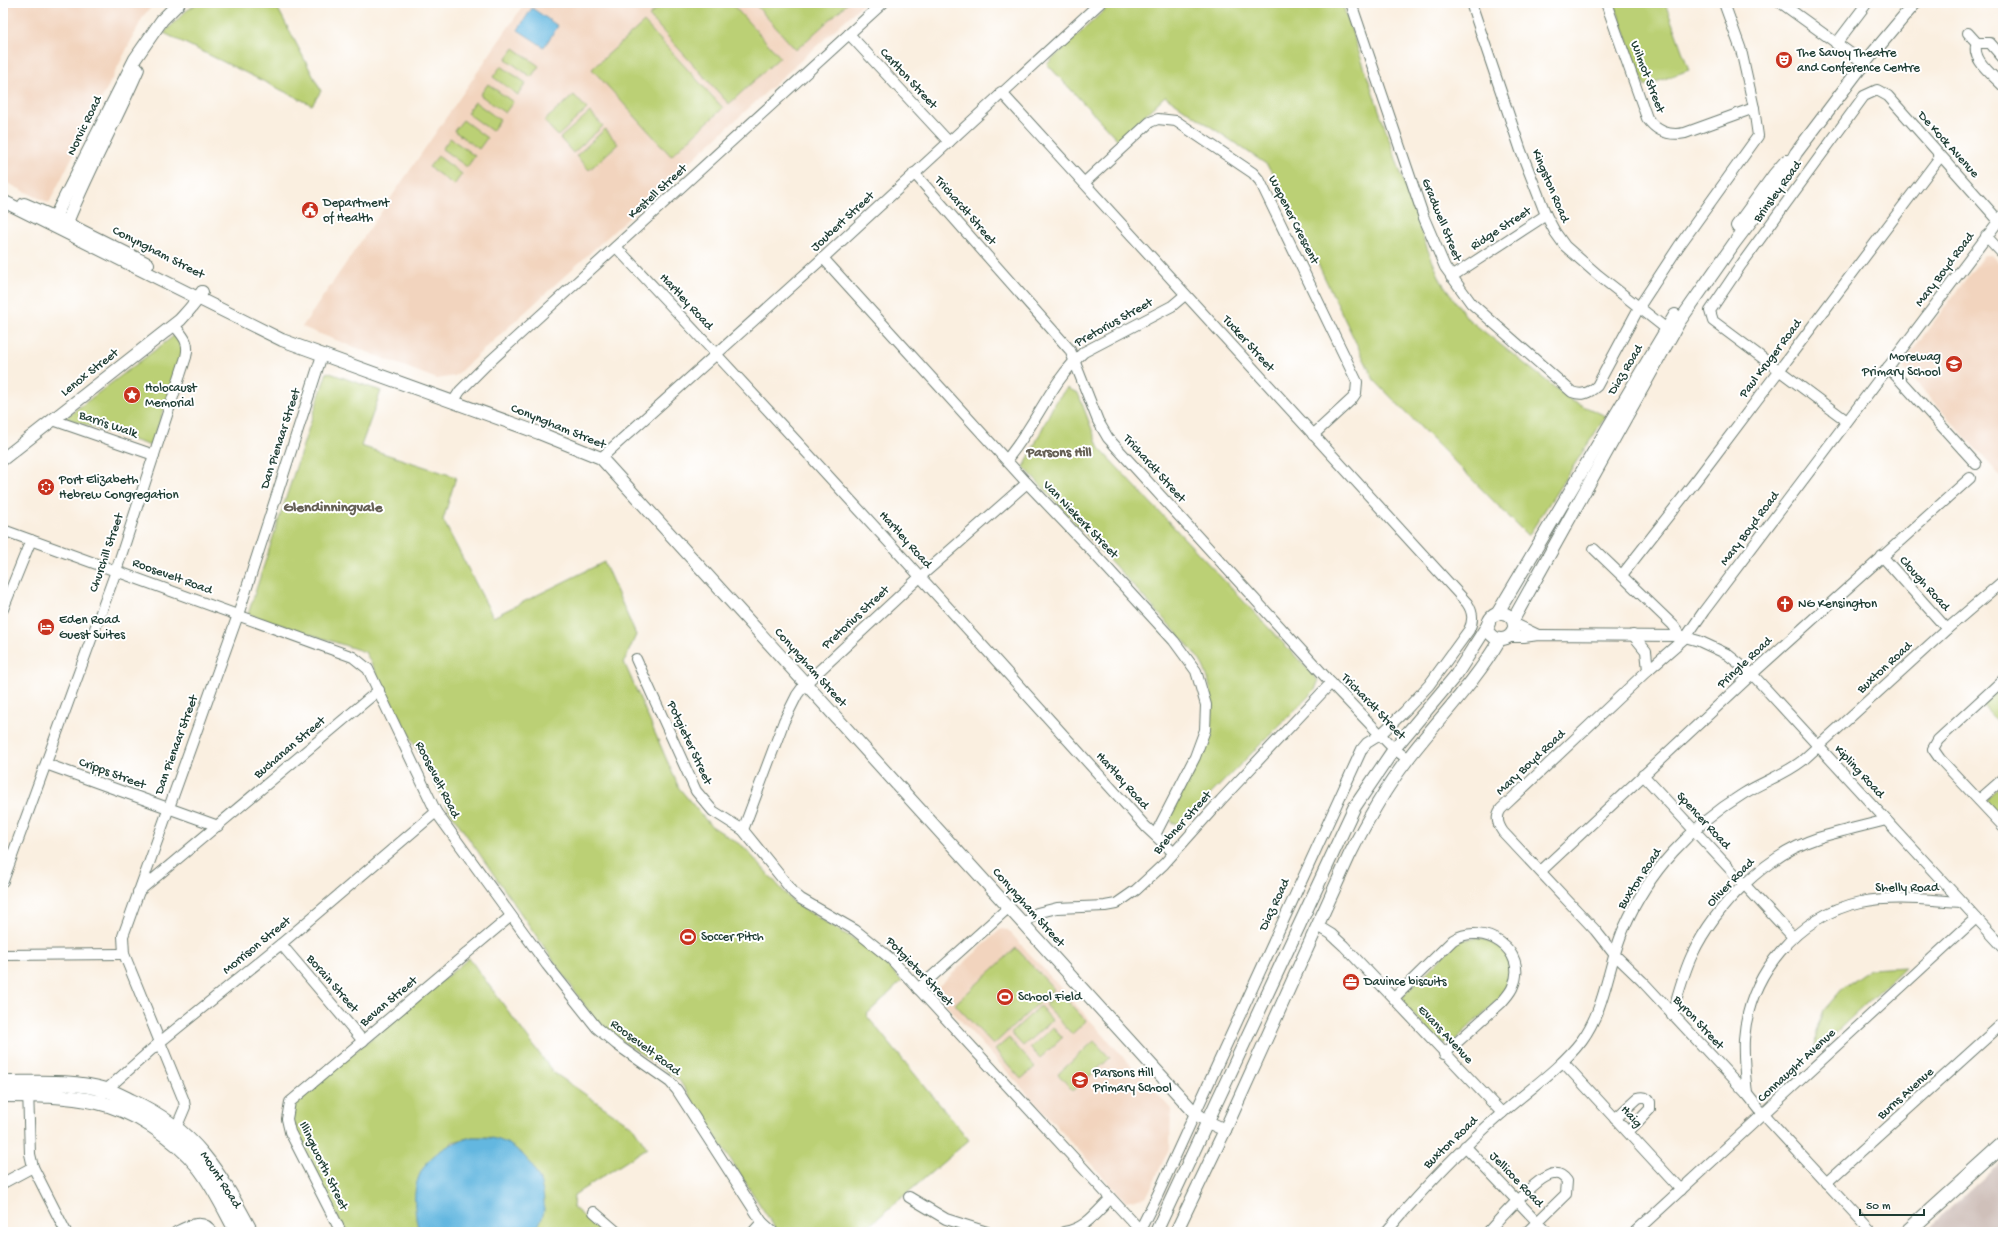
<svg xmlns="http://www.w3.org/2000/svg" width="2006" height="1235" font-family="'Gochi Hand',sans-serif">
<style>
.built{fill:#f2d4be}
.industrial{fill:#cfc0ba}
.green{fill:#bbd074;stroke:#6d8654}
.water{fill:#64b7e0;stroke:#427a8a}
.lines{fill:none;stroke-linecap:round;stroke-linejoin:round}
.minor-casing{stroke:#6c7b70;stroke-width:12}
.tertiary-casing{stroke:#6c7b70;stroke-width:14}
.secondary-casing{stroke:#6c7b70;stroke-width:16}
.minor{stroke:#fff;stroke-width:10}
.tertiary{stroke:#fff;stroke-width:12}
.secondary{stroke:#fff;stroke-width:14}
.labels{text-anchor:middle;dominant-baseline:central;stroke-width:4;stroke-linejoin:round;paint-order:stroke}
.poi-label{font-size:13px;fill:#1f3d34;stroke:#fff;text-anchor:start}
.street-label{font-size:13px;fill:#1f3d34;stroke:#fff}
.neighbourhood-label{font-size:14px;font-weight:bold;fill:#656055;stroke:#fff}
.quarter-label{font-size:15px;font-weight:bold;fill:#656055;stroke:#fff}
</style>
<rect width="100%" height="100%" fill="#fff"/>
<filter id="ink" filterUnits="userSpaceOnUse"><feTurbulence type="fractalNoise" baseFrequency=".025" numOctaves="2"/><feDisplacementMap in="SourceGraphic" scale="8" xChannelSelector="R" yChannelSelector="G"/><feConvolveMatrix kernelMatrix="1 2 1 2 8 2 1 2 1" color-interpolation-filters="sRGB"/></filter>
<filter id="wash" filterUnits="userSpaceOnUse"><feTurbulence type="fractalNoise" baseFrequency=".012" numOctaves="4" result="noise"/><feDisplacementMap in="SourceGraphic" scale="16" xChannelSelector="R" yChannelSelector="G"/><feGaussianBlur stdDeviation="0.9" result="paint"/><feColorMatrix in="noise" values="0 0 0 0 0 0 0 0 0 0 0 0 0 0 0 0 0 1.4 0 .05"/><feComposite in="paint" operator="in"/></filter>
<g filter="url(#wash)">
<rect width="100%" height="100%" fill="#faefe0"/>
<g class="built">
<path d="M3 3H155L144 15 49 203 3 181Z"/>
<path d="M525 3H864L455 376 437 379 302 327Z"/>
<path d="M1984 255H1992L2003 267V479L1904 369 1906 359Z"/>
<path d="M1001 929 1008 930 1171 1109 1170 1147 1147 1196 1144 1198 1125 1201 939 997 937 990 939 986Z"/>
</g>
<path class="industrial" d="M2003 1160V1232H1924Z"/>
<g class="green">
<path d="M198 3H275L321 91 312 105 164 33 186 11Z"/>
<path d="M663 3H731L780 57 729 104 649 16Z"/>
<path d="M754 3H848L796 50Z"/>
<path d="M1112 3H1342L1425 243 1441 281 1468 319 1572 401 1606 416 1528 536 1374 380 1276 177 1266 164 1165 96 1118 140 1047 64Z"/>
<path d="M1614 3H1665L1689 70 1645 86Z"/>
<path d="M644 22 723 108 671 156 592 69Z"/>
<path d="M514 48 539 66 531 77 506 59Z"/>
<path d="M501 66 526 83 518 95 493 77Z"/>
<path d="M488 84 513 102 505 113 480 95Z"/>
<path d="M574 95 587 109 558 136 544 121Z"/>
<path d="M475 102 500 120 492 131 467 113Z"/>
<path d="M590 112 603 126 573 153 560 138Z"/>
<path d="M463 120 487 138 479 149 454 131Z"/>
<path d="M605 129 618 144 589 170 576 156Z"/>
<path d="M450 138 475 156 467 167 442 149Z"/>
<path d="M438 156 462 174 454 185 429 167Z"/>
<path d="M175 335 186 348 151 446 65 418Z"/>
<path d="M327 372 381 391 361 446 456 477 443 520 493 617 604 562 636 635 624 662 679 788 710 825 744 847 794 903 864 945 876 954 902 981 866 1015 969 1140 862 1232H779L775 1228 679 1080 611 1033 592 1016 449 810 365 652 248 614Z"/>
<path d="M1067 388 1078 393 1099 448 1317 679 1318 682 1315 690 1181 824 1172 823 1170 817C1192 770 1227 721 1204 668 1200 659 1191 649 1184 641L1024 467 1055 402Z"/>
<path d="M2003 686V727L1982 704Z"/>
<path d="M2003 783V822L1987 802 1989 796Z"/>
<path d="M1482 938 1501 948 1508 958 1512 976 1508 990 1450 1045 1440 1043 1402 1003 1403 996 1459 940Z"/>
<path d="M1016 948 1054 989 993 1045 955 1004Z"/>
<path d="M469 958 553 1072 634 1128 647 1148 574 1195 573 1207 602 1232H536L544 1209 540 1180 521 1152 489 1137H472L452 1142 417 1226 421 1232H345L292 1126C290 1116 291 1106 299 1098Z"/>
<path d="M1905 967 1815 1052 1816 1031 1823 1011 1844 987 1870 969Z"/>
<path d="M1059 992 1086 1021 1072 1034 1045 1005Z"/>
<path d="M1040 1006 1052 1020 1023 1046 1011 1033Z"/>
<path d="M1053 1027 1062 1038 1040 1058 1030 1048Z"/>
<path d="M1009 1038 1035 1067 1021 1079 995 1050Z"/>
<path d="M1094 1041 1110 1058 1073 1091 1058 1074Z"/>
</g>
<g class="water">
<path d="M532 8 558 26 544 47 518 30Z"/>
<path d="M472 1137C481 1137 490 1137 499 1140 527 1149 546 1180 544 1209 544 1216 538 1225 536 1232H421C416 1225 416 1217 415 1209 411 1168 435 1147 472 1137Z"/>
</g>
</g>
<g filter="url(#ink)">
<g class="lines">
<defs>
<g id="minor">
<path d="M1351 3 1424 218 1445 267 1471 303 1572 392C1582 396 1589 393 1597 386L1641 304 1679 246 1758 136 1754 108 1741 50 1724 3"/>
<path d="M1471 3 1521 151 1546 215 1555 232 1565 246 1598 275 1673 334"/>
<path d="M1606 3 1647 118C1657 132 1669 136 1685 133L1754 108"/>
<path d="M1781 3 1864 63"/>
<path d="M1968 33 1977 43"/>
<path d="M849 34 949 142"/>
<path d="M1977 43C1970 59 1993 75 2003 86"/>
<path d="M1977 43H1990L2003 58"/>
<path d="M1836 44 1867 3"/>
<path d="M1001 92 1467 603C1473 612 1474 620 1469 630L1429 685 1405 711 1380 735 1367 743 1362 749 1158 1194 1139 1232"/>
<path d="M914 173 1070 350 1098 421 1108 438 1331 683 1394 749 1408 759"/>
<path d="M1085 182 1150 122 1158 119 1176 121 1253 173 1260 181 1357 382 1356 393 1352 399 1313 435"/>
<path d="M1986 236 2003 254"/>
<path d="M616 247C796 438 971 632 1146 827L1173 852"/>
<path d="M823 258 1027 483 1089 548 1174 641 1196 671 1206 705 1205 730 1195 757 1155 835"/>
<path d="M1451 277 1546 215"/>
<path d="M1888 367 1976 464"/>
<path d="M453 402 460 391 486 365 883 3"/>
<path d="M53 420 154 455"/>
<path d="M1847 421 1713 321 1710 311 1741 265 1864 96 1877 90 1888 96 1998 220"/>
<path d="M601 458 823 258 1100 3"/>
<path d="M1007 459C1036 425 1051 381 1084 352L1172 306 1185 295"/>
<path d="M3 530 353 657 368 669 436 812 547 965 597 1028 616 1044 670 1082 677 1090 762 1222 773 1232"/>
<path d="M1594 549 1673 625 1681 636"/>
<path d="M1882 556 1947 629"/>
<path d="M1622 575 1698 478 1940 157"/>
<path d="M3 609 31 540"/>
<path d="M1513 623 1538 635"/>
<path d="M1633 635 1646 651 1648 670"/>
<path d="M1508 637H1524L1538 635 1681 636 1699 641 1727 654 1752 674 2003 947"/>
<path d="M636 659 696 791 713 811 743 830 794 893 801 899 855 930 891 959 1140 1230"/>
<path d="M2003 680 1938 740 1933 749 1940 759 2003 826"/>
<path d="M46 764 218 826"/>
<path d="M1643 775 1793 937"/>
<path d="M1979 800 2003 779"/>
<path d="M743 830 784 721 797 695 805 684 921 576 1027 483"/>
<path d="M1541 871 1752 674 1970 478"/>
<path d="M3 881 116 571 186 357C190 342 183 336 174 325"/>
<path d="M138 892 379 690"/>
<path d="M1024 924 1037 913 1057 908 1105 906 1116 904 1136 890 1164 864 1221 800 1331 683"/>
<path d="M1318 926 1331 934 1344 946 1502 1113"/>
<path d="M281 944 363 1041"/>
<path d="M3 955 124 954"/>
<path d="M918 989 1008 908"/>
<path d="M1394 998 1453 940C1483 921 1529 950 1513 986 1511 992 1506 997 1502 1002L1444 1054"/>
<path d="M1672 1015C1678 995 1683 974 1692 955 1716 905 1766 855 1818 838 1840 831 1864 826 1886 820"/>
<path d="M1563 1062 1681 1190"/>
<path d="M28 1089 30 1154 33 1167 66 1232"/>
<path d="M103 1094 106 1090 160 1042 281 944 436 812"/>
<path d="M1747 1094C1745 1075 1743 1057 1744 1039 1749 974 1797 916 1861 902 1893 895 1929 900 1961 902"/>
<path d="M1615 1119 1638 1098C1644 1096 1647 1097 1650 1102V1109L1628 1132"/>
<path d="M174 1133 185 1107 184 1101 124 954 123 936 238 615 322 355"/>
<path d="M1465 1146 1547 1232"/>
<path d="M3 1183 33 1167"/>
<path d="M1826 1183 2003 1023"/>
<path d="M909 1197 946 1219 987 1232"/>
<path d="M594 1212 617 1232"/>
<path d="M176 1232C188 1226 203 1217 212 1232"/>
<path d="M341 1232 290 1132 287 1119 290 1102 511 916"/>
<path d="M753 1232 762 1222"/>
<path d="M1064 1232C1085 1229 1096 1213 1110 1199"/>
<path d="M1386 1232C1422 1190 1459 1150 1501 1114 1528 1090 1560 1069 1582 1040 1606 1007 1608 964 1624 928 1648 872 1691 826 1743 794 1762 782 1784 775 1802 761L1947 629 2003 581"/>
<path d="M1488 1232C1499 1220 1539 1174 1554 1174 1560 1173 1564 1177 1567 1181L1566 1194 1527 1232"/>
<path d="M1635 1232 1976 918"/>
<path d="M1872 1232 1763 1114 1747 1094 1642 981 1614 954 1595 930 1503 832C1498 825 1495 817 1501 809L1648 670 1686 637 1704 611 2003 215"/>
</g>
<g id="tertiary">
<path d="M3 201 282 340 539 433 601 458 1194 1112 1208 1122 1225 1130"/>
<path d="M24 204 54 217 148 264"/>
<path d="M52 223 135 59 162 20 179 3"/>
<path d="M1737 226 1774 175 1786 161"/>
<path d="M64 230C85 175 115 123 138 69"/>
<path d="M3 459 180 320C188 311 196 303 202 292"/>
<circle cx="1501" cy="626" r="13"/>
<path d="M1497 614 1675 315"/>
<path d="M1513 620 1679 322 1735 242 1779 184 1796 153 1858 71 1915 3"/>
<path d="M1156 1232 1354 808 1394 749 1456 675 1489 623"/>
<path d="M1176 1232 1225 1130 1349 856C1366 822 1384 790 1407 760 1438 719 1474 684 1500 639"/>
</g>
<g id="secondary">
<path d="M3 1083C36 1083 74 1080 106 1090 114 1092 123 1097 131 1101 195 1130 219 1172 251 1232"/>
<path d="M3 1095C34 1095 66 1095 97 1102 134 1110 174 1137 198 1166 214 1186 225 1210 237 1232"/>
<path d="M1907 1232 2003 1145"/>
</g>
</defs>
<use href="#minor" class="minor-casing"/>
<use href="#tertiary" class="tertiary-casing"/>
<use href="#secondary" class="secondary-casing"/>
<use href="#minor" class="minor"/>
<use href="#tertiary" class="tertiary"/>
<use href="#secondary" class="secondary"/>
</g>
</g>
<defs>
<symbol id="theatre-disc" viewBox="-11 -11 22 22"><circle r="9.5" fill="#c8321e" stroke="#fff"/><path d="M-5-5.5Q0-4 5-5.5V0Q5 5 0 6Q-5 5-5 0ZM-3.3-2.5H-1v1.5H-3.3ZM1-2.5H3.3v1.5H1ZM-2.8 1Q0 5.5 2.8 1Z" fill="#fff"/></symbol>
<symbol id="civic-disc" viewBox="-11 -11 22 22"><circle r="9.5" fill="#c8321e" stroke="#fff"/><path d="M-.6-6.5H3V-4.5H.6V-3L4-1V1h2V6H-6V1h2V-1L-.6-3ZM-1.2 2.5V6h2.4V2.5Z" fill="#fff"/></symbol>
<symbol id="school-disc" viewBox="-11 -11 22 22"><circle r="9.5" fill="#c8321e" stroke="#fff"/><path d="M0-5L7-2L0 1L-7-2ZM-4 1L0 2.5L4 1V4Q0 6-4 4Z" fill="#fff"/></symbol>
<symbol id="sight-disc" viewBox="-11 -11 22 22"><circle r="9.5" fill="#c8321e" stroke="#fff"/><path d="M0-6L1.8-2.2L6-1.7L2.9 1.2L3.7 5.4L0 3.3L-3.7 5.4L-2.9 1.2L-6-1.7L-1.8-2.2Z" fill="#fff"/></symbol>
<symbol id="synagogue-disc" viewBox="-11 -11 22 22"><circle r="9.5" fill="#c8321e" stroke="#fff"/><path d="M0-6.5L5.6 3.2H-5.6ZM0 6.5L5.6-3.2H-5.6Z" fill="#fff"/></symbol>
<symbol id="church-disc" viewBox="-11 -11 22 22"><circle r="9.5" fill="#c8321e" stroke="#fff"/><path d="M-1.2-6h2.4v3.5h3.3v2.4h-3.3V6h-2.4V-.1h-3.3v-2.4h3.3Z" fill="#fff"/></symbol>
<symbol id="hotel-disc" viewBox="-11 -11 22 22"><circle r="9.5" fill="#c8321e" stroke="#fff"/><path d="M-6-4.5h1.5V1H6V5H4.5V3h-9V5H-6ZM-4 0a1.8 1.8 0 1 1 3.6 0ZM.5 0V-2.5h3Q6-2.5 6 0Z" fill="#fff"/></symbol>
<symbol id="stadium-disc" viewBox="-11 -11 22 22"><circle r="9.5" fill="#c8321e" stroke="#fff"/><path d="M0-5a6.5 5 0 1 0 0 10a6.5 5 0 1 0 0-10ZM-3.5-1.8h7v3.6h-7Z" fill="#fff"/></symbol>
<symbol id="office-disc" viewBox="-11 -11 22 22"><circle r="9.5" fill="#c8321e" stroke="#fff"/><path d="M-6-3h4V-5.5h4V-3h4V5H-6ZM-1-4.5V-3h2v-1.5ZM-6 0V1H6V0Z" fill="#fff"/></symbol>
</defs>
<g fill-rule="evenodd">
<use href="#theatre-disc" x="1774" y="50" width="20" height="20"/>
<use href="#civic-disc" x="300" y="200" width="20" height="20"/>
<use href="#school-disc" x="1944" y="354" width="20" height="20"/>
<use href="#sight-disc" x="122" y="385" width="20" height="20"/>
<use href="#synagogue-disc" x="36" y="477" width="20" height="20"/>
<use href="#church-disc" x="1775" y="594" width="20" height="20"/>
<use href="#hotel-disc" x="36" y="617" width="20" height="20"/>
<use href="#stadium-disc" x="678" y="927" width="20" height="20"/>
<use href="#office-disc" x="1341" y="972" width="20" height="20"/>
<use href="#stadium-disc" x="995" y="987" width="20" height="20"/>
<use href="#school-disc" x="1070" y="1070" width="20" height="20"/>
</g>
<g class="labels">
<g class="poi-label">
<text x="1797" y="53">The Savoy Theatre<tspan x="1797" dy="15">and Conference Centre</tspan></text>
<text x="323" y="203">Department<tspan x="323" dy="15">of Health</tspan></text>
<text x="1941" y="357" text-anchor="end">Morewag<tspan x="1941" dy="15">Primary School</tspan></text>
<text x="145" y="388">Holocaust<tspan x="145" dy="15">Memorial</tspan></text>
<text x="59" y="480">Port Elizabeth<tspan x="59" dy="15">Hebrew Congregation</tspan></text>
<text x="1798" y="604">NG Kensington</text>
<text x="59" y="620">Eden Road<tspan x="59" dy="15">Guest Suites</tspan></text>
<text x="701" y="937">Soccer Pitch</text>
<text x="1364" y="982">Davince biscuits</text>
<text x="1018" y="997">School Field</text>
<text x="1093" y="1073">Parsons Hill<tspan x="1093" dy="15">Primary School</tspan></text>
</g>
<g class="street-label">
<text transform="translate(1647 77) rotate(69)">Wilmot Street</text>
<text transform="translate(908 79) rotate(47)">Carlton Street</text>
<text transform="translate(85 126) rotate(-64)">Norvic Road</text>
<text transform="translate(1948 145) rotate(48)">De Kock Avenue</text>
<text transform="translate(1550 186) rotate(67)">Kingston Road</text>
<text transform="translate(658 192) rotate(-42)">Kestell Street</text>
<text transform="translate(1778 192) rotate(-54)">Brinsley Road</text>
<text transform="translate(965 211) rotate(49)">Trichardt Street</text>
<text transform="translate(1293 220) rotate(63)">Wepener Crescent</text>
<text transform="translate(1441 220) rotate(68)">Gradwell Street</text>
<text transform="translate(843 222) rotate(-43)">Joubert Street</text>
<text transform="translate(1501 229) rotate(-33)">Ridge Street</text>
<text transform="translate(158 253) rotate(27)">Conyngham Street</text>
<text transform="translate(1945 270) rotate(-53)">Mary Boyd Road</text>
<text transform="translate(686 302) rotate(47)">Hartley Road</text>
<text transform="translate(1114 323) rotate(-29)">Pretorius Street</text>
<text transform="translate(1248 344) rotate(48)">Tucker Street</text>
<text transform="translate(1771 359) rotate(-53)">Paul Kruger Road</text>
<text transform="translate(1626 370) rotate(-59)">Diaz Road</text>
<text transform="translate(90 373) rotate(-38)">Lenox Street</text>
<text transform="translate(108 425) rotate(19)">Barris Walk</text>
<text transform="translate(558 427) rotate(22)">Conyngham Street</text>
<text transform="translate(281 439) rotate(-72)">Dan Pienaar Street</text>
<text transform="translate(1154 469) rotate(48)">Trichardt Street</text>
<text transform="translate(1080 520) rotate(46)">Van Niekerk Street</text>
<text transform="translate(1750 529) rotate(-53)">Mary Boyd Road</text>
<text transform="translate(905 540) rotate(48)">Hartley Road</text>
<text transform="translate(107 553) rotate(-71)">Churchill Street</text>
<text transform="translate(172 577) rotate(20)">Roosevelt Road</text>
<text transform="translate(1924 584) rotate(48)">Clough Road</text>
<text transform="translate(856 618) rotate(-43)">Pretorius Street</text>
<text transform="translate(1745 663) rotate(-43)">Pringle Road</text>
<text transform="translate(810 668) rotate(48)">Conyngham Street</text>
<text transform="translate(1885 668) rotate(-43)">Buxton Road</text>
<text transform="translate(1373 707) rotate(46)">Trichardt Street</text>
<text transform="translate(689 743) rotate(65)">Potgieter Street</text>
<text transform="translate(177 745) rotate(-70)">Dan Pienaar Street</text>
<text transform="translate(290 748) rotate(-40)">Buchanan Street</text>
<text transform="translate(1531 763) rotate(-43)">Mary Boyd Road</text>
<text transform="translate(1859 772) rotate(47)">Kipling Road</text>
<text transform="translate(112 774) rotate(20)">Cripps Street</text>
<text transform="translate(437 780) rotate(63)">Roosevelt Road</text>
<text transform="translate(1122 781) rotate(48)">Hartley Road</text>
<text transform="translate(1703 821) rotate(47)">Spencer Road</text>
<text transform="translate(1183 823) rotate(-48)">Brebner Street</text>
<text transform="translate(1640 879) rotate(-57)">Buxton Road</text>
<text transform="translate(1731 883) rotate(-46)">Oliver Road</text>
<text x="1907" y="888">Shelly Road</text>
<text transform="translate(1275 905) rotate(-65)">Diaz Road</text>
<text transform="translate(1028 908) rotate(48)">Conyngham Street</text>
<text transform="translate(257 946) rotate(-39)">Morrison Street</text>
<text transform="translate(919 972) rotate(46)">Potgieter Street</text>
<text transform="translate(332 984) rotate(49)">Borain Street</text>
<text transform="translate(389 1002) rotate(-40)">Bevan Street</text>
<text transform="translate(1698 1023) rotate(47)">Byron Street</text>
<text transform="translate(1445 1035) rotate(47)">Evans Avenue</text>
<text transform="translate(645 1048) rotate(37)">Roosevelt Road</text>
<text transform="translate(1797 1066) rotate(-43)">Connaught Avenue</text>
<text transform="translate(1906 1094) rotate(-42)">Burns Avenue</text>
<text transform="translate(1631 1117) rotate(47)">Haig</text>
<text transform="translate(1451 1143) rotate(-44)">Buxton Road</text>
<text transform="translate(323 1166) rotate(64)">Illingworth Street</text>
<text transform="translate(220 1180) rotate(57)">Mount Road</text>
<text transform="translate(1516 1180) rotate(46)">Jellicoe Road</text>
</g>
<g class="neighbourhood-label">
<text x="1059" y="453">Parsons Hill</text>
</g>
<g class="quarter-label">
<text x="333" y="508">Glendinningvale</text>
</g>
</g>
<rect width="2006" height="1235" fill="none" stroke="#fff" stroke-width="16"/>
<path d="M1860 1209v6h64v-6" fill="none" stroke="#1f3d34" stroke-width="2"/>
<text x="1866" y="1209" font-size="12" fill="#1f3d34" stroke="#ffffff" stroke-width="3" paint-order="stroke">50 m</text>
</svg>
